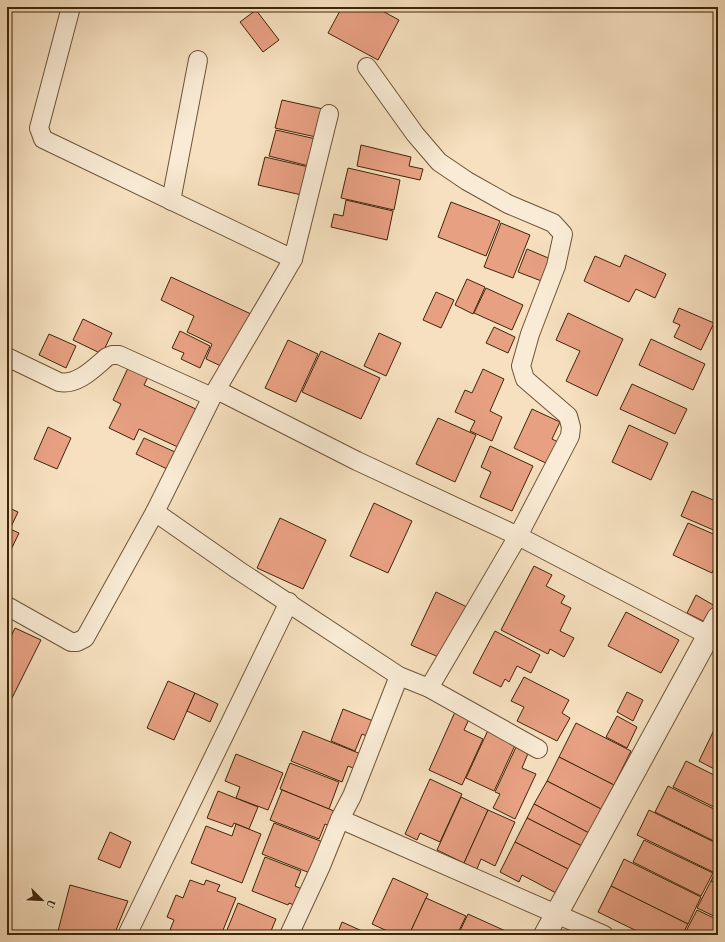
<svg xmlns="http://www.w3.org/2000/svg" width="725" height="942" font-family="Vollkorn,serif">
<style>
.building{fill:#e8a083;stroke:#402508}
.lines{fill:none;stroke-linecap:round;stroke-linejoin:round}
.minor-casing{stroke:#6e5436;stroke-width:20}
.tertiary-casing{stroke:#6e5436;stroke-width:24}
.minor{stroke:#f9ebd5;stroke-width:18}
.tertiary{stroke:#f9ebd5;stroke-width:22}
</style>
<rect width="100%" height="100%" fill="#f6e0bf"/>
<filter id="stains"><feTurbulence type="fractalNoise" baseFrequency=".005" numOctaves="4"/><feColorMatrix values="0 0 0 0 .2 0 0 0 0 .09 0 0 0 0 .02 0 0 0 .5 -.17"/></filter>
<radialGradient id="worn" r=".72"><stop offset=".6" stop-color="#630" stop-opacity="0"/><stop offset="1" stop-color="#630" stop-opacity=".3"/></radialGradient>
<g class="building">
<path d="M342 7H375L399 20 378 60 328 33Z"/>
<path d="M256 10 279 40 263 52 240 22Z"/>
<path d="M282 100 323 109 316 137 275 128Z"/>
<path d="M276 130 316 139 309 166 269 156Z"/>
<path d="M361 145 411 157 409 166 423 169 420 180 357 166Z"/>
<path d="M265 157 313 168 306 196 258 185Z"/>
<path d="M348 168 400 180 394 210 341 198Z"/>
<path d="M346 200 393 211 387 240 331 227 334 214 343 216Z"/>
<path d="M451 202 500 221 486 256 438 237Z"/>
<path d="M501 223 530 235 513 278 484 267Z"/>
<path d="M527 249 553 260 544 282 518 272Z"/>
<path d="M625 255 666 274 655 298 636 289 629 302 584 281 595 256 620 267Z"/>
<path d="M171 277 251 314 225 368 206 359 212 344 187 332 194 316 161 300Z"/>
<path d="M467 279 485 287 473 314 455 305Z"/>
<path d="M486 288 523 305 512 330 474 313Z"/>
<path d="M436 292 454 300 441 328 423 320Z"/>
<path d="M679 308 714 323 701 350 674 337 680 325 673 322Z"/>
<path d="M568 313 623 339 597 396 566 381 580 351 556 340Z"/>
<path d="M83 319 112 333 102 354 73 340Z"/>
<path d="M494 327 515 337 508 353 486 343Z"/>
<path d="M180 331 210 346 200 368 181 359 184 353 172 348Z"/>
<path d="M379 333 401 343 386 376 364 366Z"/>
<path d="M49 334 76 346 66 368 39 355Z"/>
<path d="M651 339 705 364 693 390 639 365Z"/>
<path d="M288 340 318 354 296 402 265 388Z"/>
<path d="M321 351 380 378 361 419 302 392Z"/>
<path d="M128 368 148 377 144 385 198 410 180 448 139 429 134 440 109 428 121 404 113 400Z"/>
<path d="M483 369 504 379 490 411 502 417 492 441 470 431 475 421 455 412 465 390 472 393Z"/>
<path d="M632 384 687 409 675 434 620 409Z"/>
<path d="M532 409 560 422 552 439 558 442 548 464 514 448Z"/>
<path d="M438 418 476 435 455 482 416 464Z"/>
<path d="M629 425 668 443 651 480 612 462Z"/>
<path d="M48 427 71 438 57 469 34 459Z"/>
<path d="M144 438 175 452 167 469 136 454Z"/>
<path d="M490 446 533 466 512 511 480 497 491 472 481 467Z"/>
<path d="M692 491 718 502V532L681 516Z"/>
<path d="M374 503 412 521 388 573 350 556Z"/>
<path d="M7 507 18 512 10 529 19 533 8 556Z"/>
<path d="M280 518 326 540 303 589 257 568Z"/>
<path d="M688 523 718 536V560L712 573 673 555Z"/>
<path d="M534 566 552 575 546 586 565 596 561 603 571 608 560 631 574 638 564 657 550 649 548 654 501 630Z"/>
<path d="M436 592 467 607 443 659 411 645Z"/>
<path d="M696 595 715 606 707 623 687 613Z"/>
<path d="M626 612 679 640 661 673 608 646Z"/>
<path d="M15 628 41 640 12 698 7 695V645Z"/>
<path d="M495 631 540 655 531 673 517 666 509 682 505 679 501 687 473 673Z"/>
<path d="M524 677 569 700 562 713 570 718 557 741 517 721 524 707 511 701Z"/>
<path d="M168 681 195 693 174 740 147 728Z"/>
<path d="M627 692 643 700 633 721 617 712Z"/>
<path d="M195 693 218 704 210 722 187 711Z"/>
<path d="M343 709 378 723 371 738 362 734 355 751 331 741Z"/>
<path d="M455 712 469 719 464 730 483 739 462 785 429 770Z"/>
<path d="M617 716 637 727 627 748 606 737Z"/>
<path d="M576 723 631 751 614 785 559 757Z"/>
<path d="M489 728 517 741 494 791 466 778Z"/>
<path d="M714 730 718 732V771L699 761Z"/>
<path d="M303 731 366 756 360 771 348 766 342 782 291 761Z"/>
<path d="M517 745 529 751 522 768 536 774 515 819 493 808 500 794 495 792Z"/>
<path d="M236 754 283 773 268 810 236 798 240 787 225 781Z"/>
<path d="M559 757 614 785 601 809 547 781Z"/>
<path d="M686 761 718 777V809L673 787Z"/>
<path d="M290 763 339 782 329 809 280 789Z"/>
<path d="M430 779 462 794 440 842 420 833 417 840 405 834Z"/>
<path d="M547 781 601 809 589 833 534 804Z"/>
<path d="M668 786 718 811V843L655 812Z"/>
<path d="M282 790 339 813 334 828 325 824 319 839 270 820Z"/>
<path d="M218 791 258 807 249 829 234 823 232 827 207 818Z"/>
<path d="M461 797 488 810 464 863 437 850Z"/>
<path d="M534 804 589 833 582 846 527 818Z"/>
<path d="M488 810 515 822 495 866 481 859 477 869 464 863Z"/>
<path d="M649 810 718 844V862L713 872 637 835Z"/>
<path d="M527 818 582 846 570 870 515 842Z"/>
<path d="M274 823 328 844 315 875 262 854Z"/>
<path d="M236 824 261 834 242 883 191 863 206 826 232 836Z"/>
<path d="M110 832 131 842 120 868 98 859Z"/>
<path d="M644 840 713 873 701 896 633 862Z"/>
<path d="M515 842 570 870 558 894 522 875 519 882 500 872Z"/>
<path d="M265 857 301 871 295 886 307 891 301 908 289 903 288 905 252 891Z"/>
<path d="M624 859 701 897 688 924 611 886Z"/>
<path d="M718 867V884L711 881Z"/>
<path d="M393 878 428 894 409 935H396L372 924Z"/>
<path d="M190 880 204 885 206 880 220 885 217 891 236 898 221 935H184L170 930 174 920 167 917 176 895 183 898Z"/>
<path d="M711 881 718 884V918L697 908Z"/>
<path d="M70 885 128 901 114 935H57Z"/>
<path d="M611 886 688 924 682 935H645L598 912Z"/>
<path d="M426 898 466 916 457 935H409Z"/>
<path d="M238 903 276 919 271 931 275 932 274 935H225Z"/>
<path d="M697 910 718 920V935H684Z"/>
<path d="M468 914 510 933 509 935H458Z"/>
<path d="M342 922 371 935H337Z"/>
</g>
<g class="lines">
<defs>
<g id="minor">
<path d="M71 7 39 128 43 139 293 259"/>
<path d="M367 67 415 134 439 162 467 181 508 204 553 223 563 234 556 266 530 334 521 366 525 379 568 416 571 427 570 436 518 536 429 688 399 676 352 796 340 819 604 935"/>
<path d="M171 201 198 60"/>
<path d="M7 357 59 382C77 386 94 368 107 357L112 355H119L212 397 155 512 85 638 77 642H71L7 606"/>
<path d="M217 390 357 461 518 536 708 635"/>
<path d="M212 397 293 259 329 114"/>
<path d="M155 512 238 570 399 676"/>
<path d="M429 688 538 749"/>
<path d="M127 935 289 602"/>
<path d="M289 935 321 866 340 819"/>
</g>
<path id="tertiary" d="M545 935 718 618"/>
</defs>
<use href="#minor" class="minor-casing"/>
<use href="#tertiary" class="tertiary-casing"/>
<use href="#minor" class="minor"/>
<use href="#tertiary" class="tertiary"/>
</g>
<rect width="725" height="942" fill="none" stroke="#f6e0bf" stroke-width="24"/>
<rect x="8" y="8" width="709" height="926" fill="none" stroke="#402508" stroke-width="2"/>
<rect x="12" y="12" width="701" height="918" fill="none" stroke="#402508"/>
<g transform="translate(42 900) rotate(114)" stroke="#f9ebd5" stroke-width="3" paint-order="stroke">
<path d="M0-3L7 15L0 10L-7 15Z" fill="#402508"/>
<text y="-6" font-size="11" font-weight="bold" text-anchor="middle" fill="#402508">U</text>
</g>
<rect width="100%" height="100%" filter="url(#stains)"/>
<rect width="100%" height="100%" fill="url(#worn)"/>
</svg>
